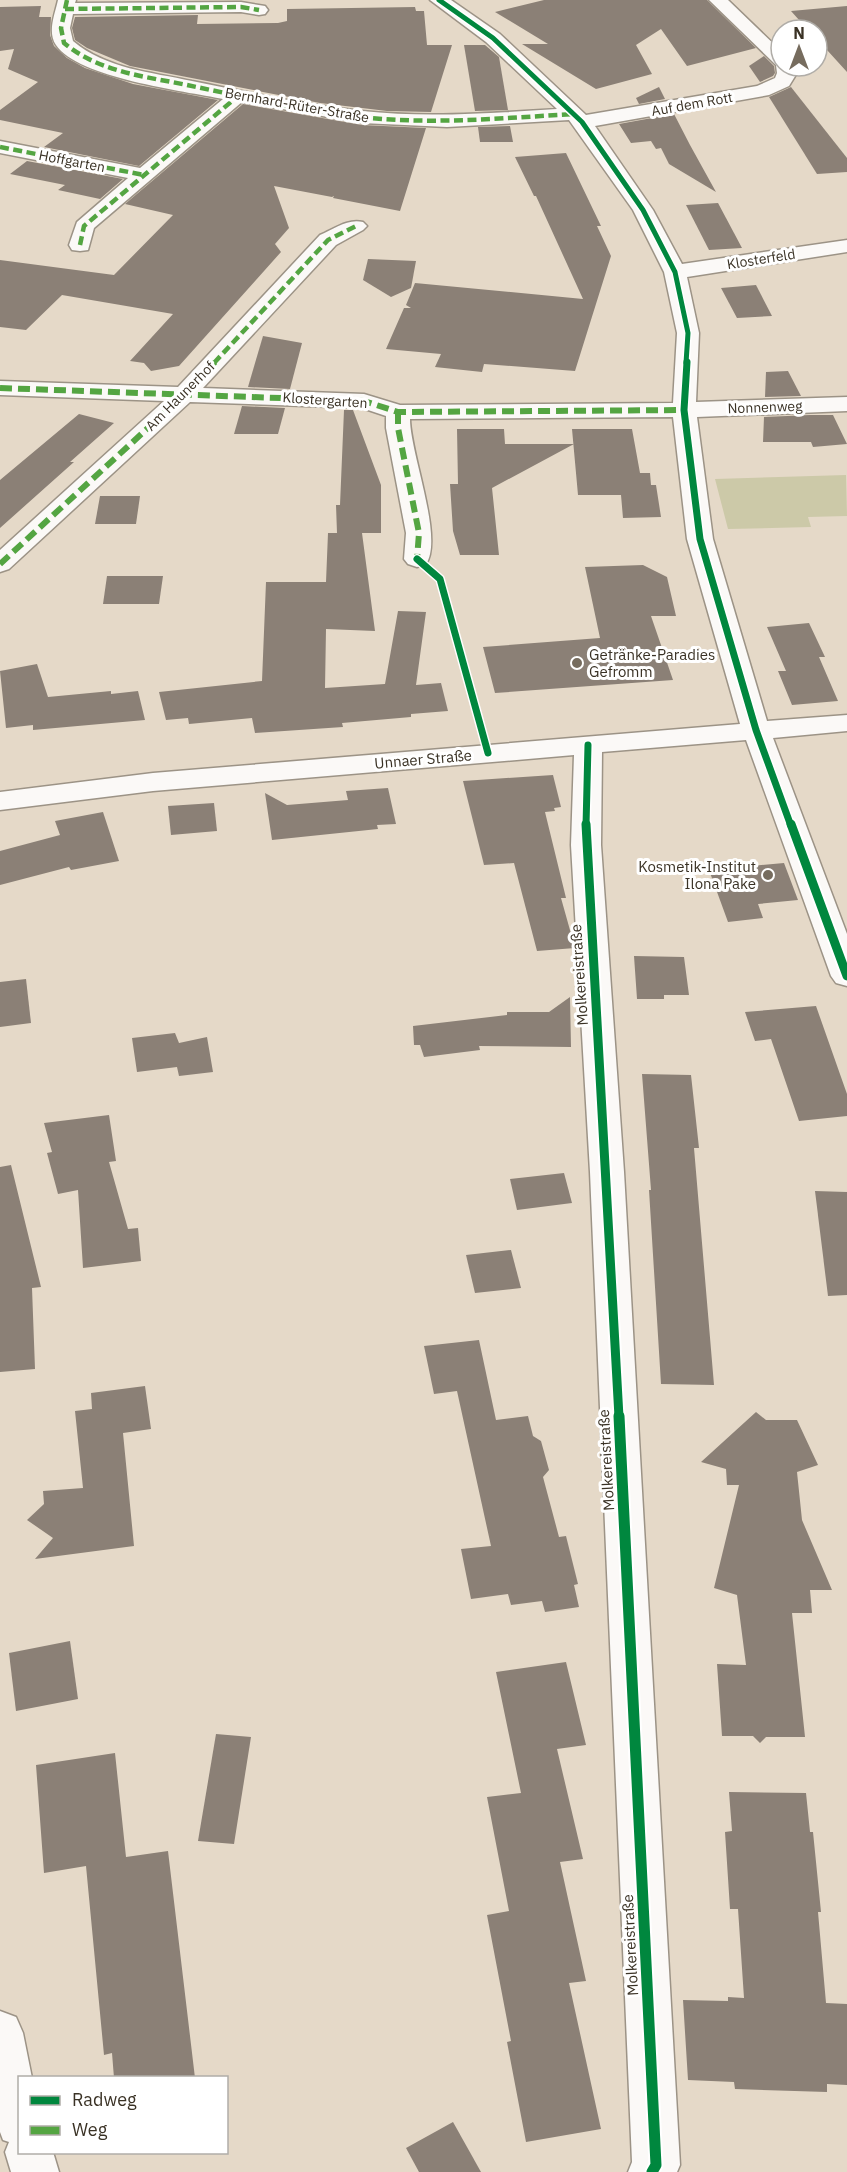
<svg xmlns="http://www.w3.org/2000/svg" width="847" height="2172" font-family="'IBM Plex Sans',sans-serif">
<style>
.green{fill:#ccc9a8}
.building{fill:#8b8076}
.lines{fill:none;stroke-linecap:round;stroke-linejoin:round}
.minor-casing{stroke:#9c9386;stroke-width:3}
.minor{fill:#fbf9f7;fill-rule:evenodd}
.quiet-far1{stroke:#54a542;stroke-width:4.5;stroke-dasharray:9 4.5;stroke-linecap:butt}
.quiet{stroke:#54a542;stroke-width:6;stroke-dasharray:12 6;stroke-linecap:butt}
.cycleway-far3-casing{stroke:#fff;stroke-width:8}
.cycleway-far2-casing{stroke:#fff;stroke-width:10}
.cycleway-far1-casing{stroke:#fff;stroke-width:13}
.cycleway-casing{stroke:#fff;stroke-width:15}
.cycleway-far3{stroke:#00873e;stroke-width:5}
.cycleway-far2{stroke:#00873e;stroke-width:7}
.cycleway-far1{stroke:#00873e;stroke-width:9}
.cycleway{stroke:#00873e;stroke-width:11}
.poi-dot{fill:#766c5e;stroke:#fff;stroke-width:2}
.labels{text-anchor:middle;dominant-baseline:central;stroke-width:6;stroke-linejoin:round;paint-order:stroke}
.far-street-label{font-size:14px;fill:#3a3225;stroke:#fff}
.poi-label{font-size:15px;fill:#3a3225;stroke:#fff;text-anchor:start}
.street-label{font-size:15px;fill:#3a3225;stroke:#fff}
</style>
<rect width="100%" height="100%" fill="#e5d9c8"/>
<path class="green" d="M846 475 847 516 808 517 811 527 728 529 715 479Z"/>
<g class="building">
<path d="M544 0H707L756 48 687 66 661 29 636 45 652 74 596 89 522 44H548L495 12Z"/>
<path d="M41 6 39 17H51L50 35 54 46 67 58 85 68 133 84 218 100 139 166 44 147 63 133 0 120V110L38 82 8 69 14 49 0 51V7Z"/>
<path d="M847 6V72L817 39V30H808L791 11Z"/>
<path d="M415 7 416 11H424L427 45H452L431 112 387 111 320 103 130 66 87 48 75 40 72 28 75 17 198 15 197 24 278 23 287 21V9Z"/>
<path d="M464 45H485L499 57 508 110 475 111Z"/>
<path d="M764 56 774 66 775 73 773 76 760 82 749 66Z"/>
<path d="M659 87 665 99 639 104 636 98Z"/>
<path d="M791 87 847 158V172L817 174 769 97Z"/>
<path d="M243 104 362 125 426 128 400 211 333 198 334 196 332 197 274 186 289 228 275 244 281 252 179 366 151 371 144 363 130 361 173 314 62 295 26 330 0 327V260L114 275 173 215 125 204Z"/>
<path d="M674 114 690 145 716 192 669 164 661 148 656 149 651 141 631 143 619 124Z"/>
<path d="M510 126 513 142H480L478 127Z"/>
<path d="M566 153 601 226H597L611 256 575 371 484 364 482 372 435 367 441 354 386 349 404 308H411L406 305 415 283 583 299 536 196H534L515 157Z"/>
<path d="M27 161 123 179 100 199 58 190 65 185 10 174Z"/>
<path d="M718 203 742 248 709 250 686 205Z"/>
<path d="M368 259 416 261 411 288 391 297 363 280Z"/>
<path d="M756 285 772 316 737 318 721 288Z"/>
<path d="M263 336 302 343 290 389 248 387Z"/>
<path d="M788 371 801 396 765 397 766 372Z"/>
<path d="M242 406 285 408 278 434H234Z"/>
<path d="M344 410H353L381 485V533H362L375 631 326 629 325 688 385 684 398 611 426 612 416 685 441 683 448 711 411 714V717L342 723 343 727 255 733 252 718 189 724 188 718 166 720 159 692 262 681 266 582H326L328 533H337L336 505H340Z"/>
<path d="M79 414 114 423 70 462H74L0 528V480Z"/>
<path d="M810 415H833L847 444 813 447 811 442H763L764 417Z"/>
<path d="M457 429H504L505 444H574L492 488 499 555H460L453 531 450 484H458Z"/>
<path d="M572 429H632L640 473H650L651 485H656L661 517 623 518 621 495H578Z"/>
<path d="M100 496H140L136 524H95Z"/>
<path d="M643 565 667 577 676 616H651L673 680 495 693 483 647 600 638 585 567Z"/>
<path d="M107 576H163L159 604H103Z"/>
<path d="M809 623 825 657H819L838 701 792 705 778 671H786L767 627Z"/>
<path d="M37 664 48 697 111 691V694L138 691 145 720 33 730V725L6 728 0 671Z"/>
<path d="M553 775 561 807 554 808 555 811 545 812 566 898H561L575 948 537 951 514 863 484 865 463 781Z"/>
<path d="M388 788 396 824 377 825 378 829 272 840 265 793 287 805 348 800 346 791Z"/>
<path d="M214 803 217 831 171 835 168 806Z"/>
<path d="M103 812 119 861 71 870 69 867 0 885V851L60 835 55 821Z"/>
<path d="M784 863 798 900 758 904 763 918 728 922 709 870Z"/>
<path d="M634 956 684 957 689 995H664V999H637Z"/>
<path d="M26 979 31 1023 0 1027V982Z"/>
<path d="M570 997 571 1047 479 1046 480 1050 424 1057 420 1045H414L413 1026 507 1015V1012H549Z"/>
<path d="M816 1006 847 1094V1116L799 1121 771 1039 755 1041 745 1012Z"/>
<path d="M175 1033 179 1043 207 1037 213 1072 179 1076 177 1067 137 1072 132 1038Z"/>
<path d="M642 1074 691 1075 699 1148H694L714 1385 661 1384 649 1190H651Z"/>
<path d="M109 1115 116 1161 109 1162 128 1229 138 1228 141 1261 83 1268 78 1190 58 1194 47 1153 52 1152 44 1123Z"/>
<path d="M11 1165 41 1287 32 1288 35 1369 0 1372V1167Z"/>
<path d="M564 1173 572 1203 517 1210 510 1179Z"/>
<path d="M815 1191 847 1192V1295L828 1296Z"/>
<path d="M511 1250 521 1288 475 1293 466 1255Z"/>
<path d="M479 1340 496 1420 528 1416 533 1436 541 1441 549 1470 543 1477 559 1537 566 1536 578 1584 574 1585 579 1607 545 1612 542 1601 511 1605 508 1594 471 1599 461 1549 491 1546 457 1391 434 1394 424 1346Z"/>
<path d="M145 1386 151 1429 123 1433 134 1546 35 1559 53 1538 27 1520 44 1504 43 1491 83 1488 75 1411 92 1409 91 1393Z"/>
<path d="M756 1412 766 1420H797L818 1465 797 1472 802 1520 832 1590H810L812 1613H792L805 1737H766L760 1743 753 1736H722L717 1664 746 1665 737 1595 714 1588 739 1485H727L726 1469 701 1462Z"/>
<path d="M70 1641 78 1699 16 1711 9 1653Z"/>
<path d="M566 1662 586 1745 557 1749 583 1859 560 1862 586 1981 569 1983 601 2129 526 2142 507 2042 511 2041 487 1915 509 1911 487 1797 521 1793 496 1672Z"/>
<path d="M216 1734 251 1737 234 1844 198 1841Z"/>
<path d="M115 1753 126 1857 168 1851 195 2078H114L112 2053 104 2055 86 1866 44 1873 36 1765Z"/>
<path d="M729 1792 806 1793 810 1832H813L821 1912H818L826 2003 847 2004V2085L827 2084V2092L735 2089 734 2082 688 2080 683 2000 728 2001V1997L744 1998 738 1909H730L725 1832 732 1831Z"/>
<path d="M453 2122 481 2172H419L406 2148Z"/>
</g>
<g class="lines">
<defs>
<g id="minor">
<path d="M58 0H76L75 3 241 2 265 6 268 10 265 14 259 15 241 12 73 14 70 28 73 41C106 69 151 72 192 81 248 92 305 105 362 111 427 118 492 113 557 109L486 42 430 0H451L500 34 586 115 757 86 775 78 777 73 776 65 709 0H728L781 51V66H794L797 73 789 86 769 95 595 126 653 210 682 264 847 240V252L687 277 699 333 696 402 847 397V411L697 417 713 539 767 721 847 715V731L773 738 847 934V986L836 983 831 976 746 740 602 752 601 845 624 1172 680 2165 677 2172H628L632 2162 590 1172 571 845 574 755 153 791 0 810V792L153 773 740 724 687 539 673 417 410 419C410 453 444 538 426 564L417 567 408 564 404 559 406 533 386 428V416L362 408 190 402 9 569 0 572V550L164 401 0 395V381L178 387 320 235C334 229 348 218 363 222L367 226 363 230 336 245 203 388 364 394 400 405 673 403 677 333 664 272 633 210 569 120 447 127 362 123 242 102 94 228 88 250 80 251 72 250 69 245 77 222 128 178 0 153V141L140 168 223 99C184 91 78 78 56 45 47 32 55 14 58 0Z"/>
<path d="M0 2011 16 2017 23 2033 32 2078H20V2152H53L59 2172H11L5 2152 9 2142 3 2140 0 2132Z"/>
</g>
</defs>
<use href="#minor" class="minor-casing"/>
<use href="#minor" class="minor"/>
<g class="quiet-far1">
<path d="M67 0 61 28 64 43C99 72 143 76 187 85 244 97 303 110 361 117 431 125 503 118 574 114"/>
<path d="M65 9 241 7 259 10"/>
<path d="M0 147 144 175"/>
<path d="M80 245 84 226 238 96"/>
<path d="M214 363 328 240 356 226"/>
</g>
<g class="quiet">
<path d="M0 388 364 401 398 412 684 410"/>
<path d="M398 412V428L419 533 417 559 420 562"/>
<path d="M0 564 186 393 215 362"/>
</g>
<defs>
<path id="cycleway-far3" d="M439 0 493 38 582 122 643 210 675 272 688 333 686 363"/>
<g id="cycleway-far2">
<path d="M687 362 684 410 700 539 756 730 791 826"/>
<path d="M417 559 440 579 488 753"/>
<path d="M586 826 588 745"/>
</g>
<g id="cycleway-far1">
<path d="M586 824 619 1417"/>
<path d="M791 824 847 976"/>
</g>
<path id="cycleway" d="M619 1416 656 2165 652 2172"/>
</defs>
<use href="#cycleway-far3" class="cycleway-far3-casing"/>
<use href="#cycleway-far2" class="cycleway-far2-casing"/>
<use href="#cycleway-far1" class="cycleway-far1-casing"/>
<use href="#cycleway" class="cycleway-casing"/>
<use href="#cycleway-far3" class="cycleway-far3"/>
<use href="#cycleway-far2" class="cycleway-far2"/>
<use href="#cycleway-far1" class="cycleway-far1"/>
<use href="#cycleway" class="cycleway"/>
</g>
<g class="poi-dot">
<circle cx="577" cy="663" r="6"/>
<circle cx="768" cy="875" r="6"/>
</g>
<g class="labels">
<g class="far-street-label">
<text transform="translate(692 104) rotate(-10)">Auf dem Rott</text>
<text transform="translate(297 105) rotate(10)">Bernhard-Rüter-Straße</text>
<text transform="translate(72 161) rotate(11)">Hoffgarten</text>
<text transform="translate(761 259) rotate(-9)">Klosterfeld</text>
<text transform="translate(180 396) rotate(-45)">Am Haunerhof</text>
<text transform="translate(325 400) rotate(4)">Klostergarten</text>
<text transform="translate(765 407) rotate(-2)">Nonnenweg</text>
</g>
<g class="poi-label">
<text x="589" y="654">Getränke-Paradies<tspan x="589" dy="17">Gefromm</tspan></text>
<text x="756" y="866" text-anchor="end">Kosmetik-Institut<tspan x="756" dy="17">Ilona Pake</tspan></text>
</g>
<g class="street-label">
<text transform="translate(423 759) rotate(-5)">Unnaer Straße</text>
<text transform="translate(579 975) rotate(-94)">Molkereistraße</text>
<text transform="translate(606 1460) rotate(-93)">Molkereistraße</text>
<text transform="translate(630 1945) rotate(-93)">Molkereistraße</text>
</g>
</g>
<rect x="18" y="2076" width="210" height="78" fill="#ffffff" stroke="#b0ada8" stroke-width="1.5"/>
<rect x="30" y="2096" width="30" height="9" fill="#00873e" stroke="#b0ada8" stroke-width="1.5"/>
<text x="72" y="2106" font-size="18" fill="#3a3225">Radweg</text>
<rect x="30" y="2126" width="30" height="9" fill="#54a542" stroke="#b0ada8" stroke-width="1.5"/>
<text x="72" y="2136" font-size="18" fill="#3a3225">Weg</text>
<g transform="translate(799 48)"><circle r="28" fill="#ffffff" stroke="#b0ada8" stroke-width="1.5"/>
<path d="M0-4.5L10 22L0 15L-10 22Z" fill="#766c5e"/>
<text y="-9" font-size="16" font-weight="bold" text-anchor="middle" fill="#3a3225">N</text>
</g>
</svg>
